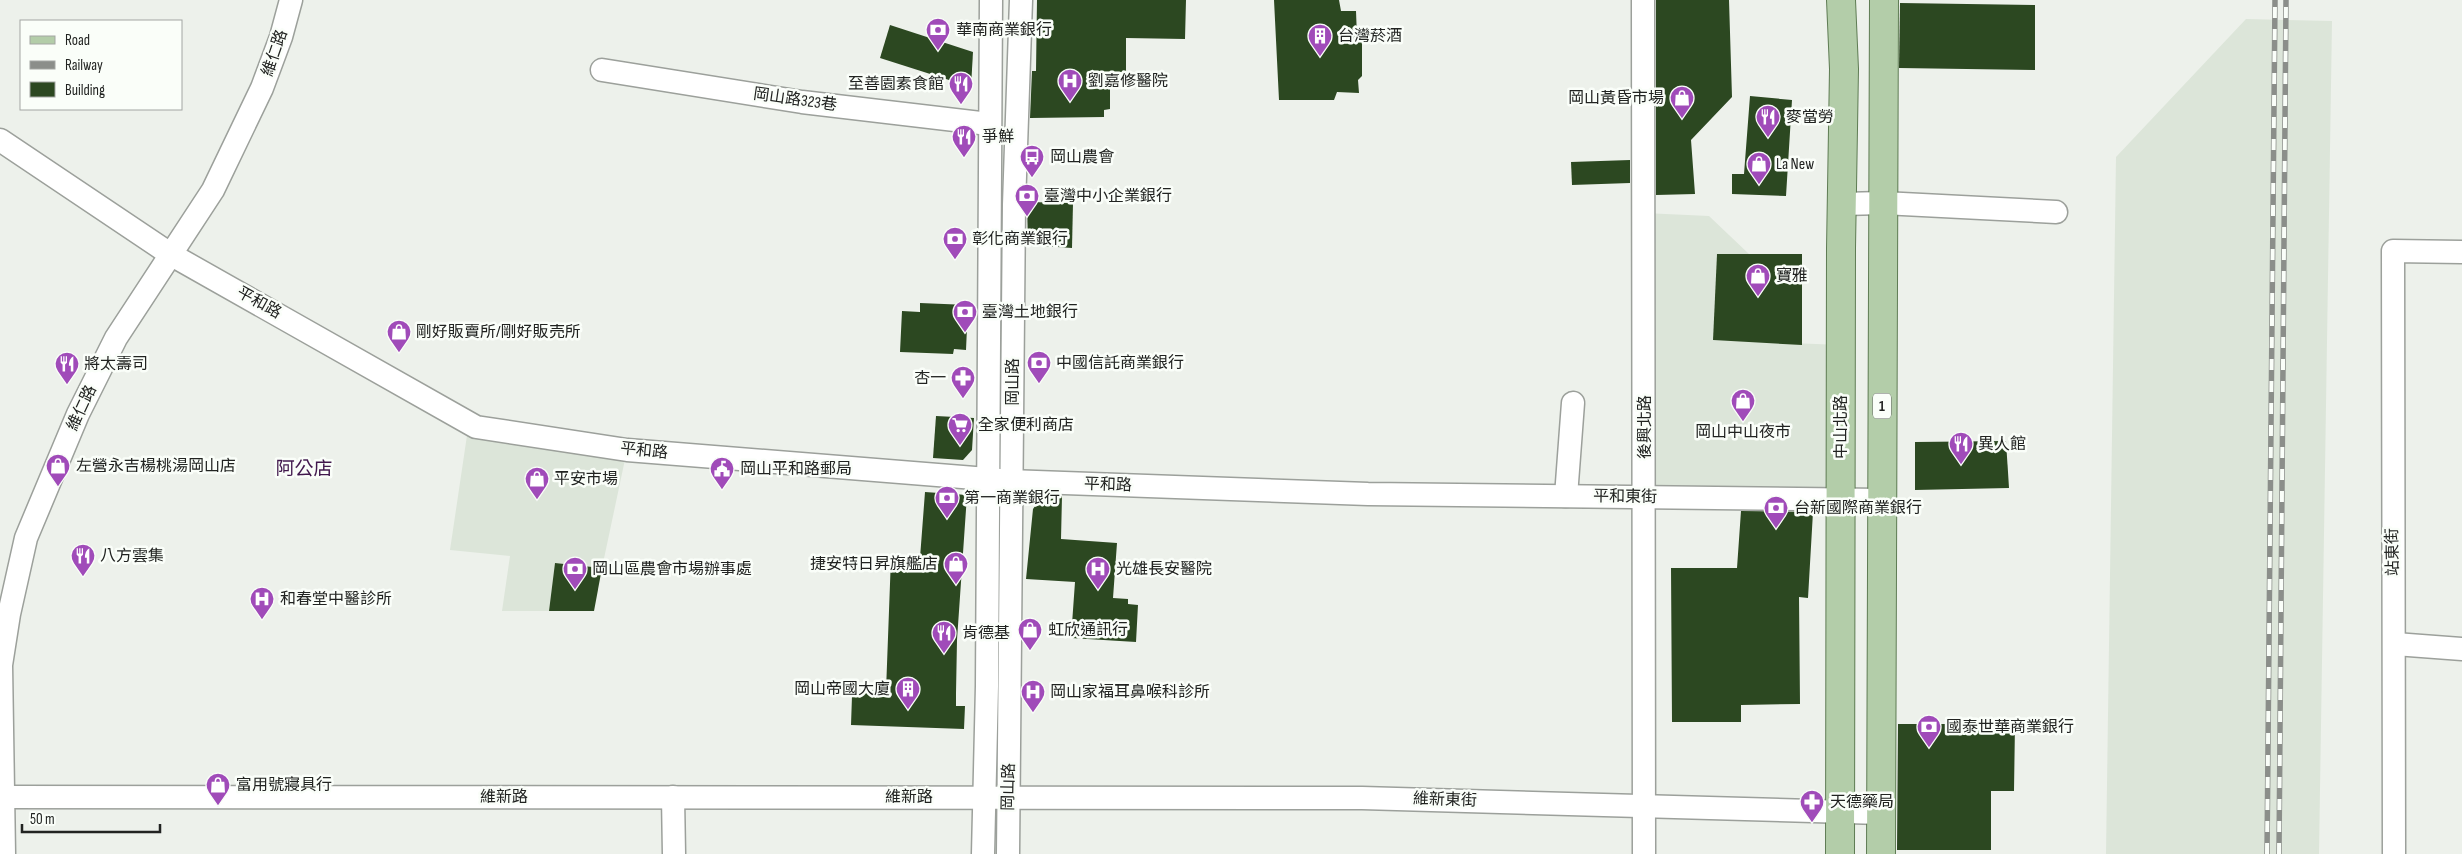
<svg xmlns="http://www.w3.org/2000/svg" width="2462" height="854" font-family="'Sofia Sans Condensed','Noto Sans TC',sans-serif">
<style>
.built{fill:#dce5d9}
.building{fill:#2c4821}
.lines{fill:none;stroke-linecap:round;stroke-linejoin:round}
.minor-casing{stroke:#9ca09b;stroke-width:25}
.major-casing{stroke:#5f7c54;stroke-width:30}
.minor{stroke:#fff;stroke-width:22}
.major{stroke:#b3cda9;stroke-width:28}
.rail-casing{stroke:#8b8e8a;stroke-width:5.5}
.rail{stroke:#fafef9;stroke-width:4;stroke-dasharray:11;stroke-linecap:butt}
.labels{text-anchor:middle;dominant-baseline:central;stroke-width:5;stroke-linejoin:round;paint-order:stroke}
.shield{fill:#fafef9;stroke:#626562;stroke-width:1}
.shield-label{font-size:15px;font-weight:bold;fill:#212321}
.poi-label{font-size:16px;fill:#212321;stroke:#fafef9;text-anchor:start}
.street-label{font-size:16px;fill:#212321;stroke:#fafef9}
.quarter-label{font-size:19px;fill:#41184d;stroke:#fafef9}
</style>
<rect width="100%" height="100%" fill="#edf1eb"/>
<g class="built">
<path d="M2246 19 2332 21 2319 854H2106L2116 157Z"/>
<path d="M1644 213 1709 216 1749 254H1717L1713 340 1841 345 1842 499 1645 503Z"/>
<path d="M469 422 627 450 602 568 555 563 549 611H502L510 556 450 550Z"/>
</g>
<g class="building">
<path d="M1037 0H1186L1185 39 1126 38V72H1110V109L1104 110V117L1030 118 1032 71H1036Z"/>
<path d="M1274 0H1339L1341 11H1356L1357 37H1362V76L1358 80 1359 93 1337 92 1334 100H1279Z"/>
<path d="M1656 0H1729L1732 97 1691 140 1695 194 1656 195Z"/>
<path d="M1900 3 2035 5V70L1899 68Z"/>
<path d="M890 25 973 52 971 87 880 58Z"/>
<path d="M1750 96 1792 100 1786 196 1732 194V174H1744Z"/>
<path d="M1630 160V183L1572 185 1571 162Z"/>
<path d="M1027 202 1073 203 1072 248 1028 245Z"/>
<path d="M1717 254H1802V345L1713 340Z"/>
<path d="M920 303 968 305 966 350 954 349 953 354 900 352 902 311 920 312Z"/>
<path d="M936 416 974 418 972 450 963 460 933 458Z"/>
<path d="M2006 441 2009 488 1915 490V442Z"/>
<path d="M925 492 967 495 957 640 956 693V706H965L964 729 851 725 852 696H862V690L886 691 891 557 920 558Z"/>
<path d="M1062 496 1061 539 1117 543 1113 598 1128 599V604L1138 605 1136 642 1071 638 1075 582 1026 579 1033 509 1038 502Z"/>
<path d="M1741 511 1813 512 1808 598 1799 597 1800 704 1741 705V722H1672L1671 568H1737Z"/>
<path d="M555 563 602 568 594 611H549Z"/>
<path d="M1898 724H2015L2014 791H1991V850H1897Z"/>
</g>
<g class="lines">
<defs>
<g id="minor">
<path d="M1643 0 1644 854"/>
<path d="M602 70 802 102 989 124"/>
<path d="M0 140 170 254 476 427 627 450 1012 481 1368 494 1881 500"/>
<path d="M1842 204 1883 203 2056 212"/>
<path d="M1566 496 1573 403"/>
<path d="M2395 644 2462 649"/>
<path d="M0 797 1362 798 1881 813"/>
<path d="M673 797 674 854"/>
<path d="M4 854 1 665 9 614 26 538 78 414 116 338 213 190 262 88 281 37 291 0"/>
<path d="M983 854 987 686 991 0"/>
<path d="M1008 854 1014 205 1021 0"/>
<path d="M2394 854 2393 251 2462 252"/>
</g>
<g id="major">
<path d="M1840 854 1841 248 1844 69 1841 0"/>
<path d="M1881 854 1884 0"/>
</g>
</defs>
<use href="#minor" class="minor-casing"/>
<use href="#major" class="major-casing"/>
<use href="#minor" class="minor"/>
<use href="#major" class="major"/>
<defs>
<g id="rail">
<path d="M2267 854 2275 0"/>
<path d="M2279 854 2286 0"/>
</g>
</defs>
<use href="#rail" class="rail-casing"/>
<use href="#rail" class="rail"/>
</g>
<defs>
<symbol id="bank-pin" viewBox="-11 -11 22 30"><path d="M0 17L-7.5 6A9.5 9.5 0 1 1 7.5 6Z" fill="#a04bb9" stroke="#fafef9"/><path d="M-6-4H6V4H-6ZM0-2.3a2.3 2.3 0 1 0 0 4.6a2.3 2.3 0 1 0 0-4.6Z" fill="#fff"/></symbol>
<symbol id="building-pin" viewBox="-11 -11 22 30"><path d="M0 17L-7.5 6A9.5 9.5 0 1 1 7.5 6Z" fill="#a04bb9" stroke="#fafef9"/><path d="M-4-6H4V6H1V3H-1V6H-4ZM-2.5-4.3h1.7v1.8h-1.7ZM.8-4.3h1.7v1.8H.8ZM-2.5-1h1.7V.8h-1.7ZM.8-1h1.7V.8H.8Z" fill="#fff"/></symbol>
<symbol id="hospital-pin" viewBox="-11 -11 22 30"><path d="M0 17L-7.5 6A9.5 9.5 0 1 1 7.5 6Z" fill="#a04bb9" stroke="#fafef9"/><path d="M-5-5h3v3.5h4V-5h3V5h-3V1.5h-4V5h-3Z" fill="#fff"/></symbol>
<symbol id="restaurant-pin" viewBox="-11 -11 22 30"><path d="M0 17L-7.5 6A9.5 9.5 0 1 1 7.5 6Z" fill="#a04bb9" stroke="#fafef9"/><path d="M-5-6h1v4h1v-4h1v4h1v-4h1v5L-1.5 .5V6h-2V.5L-5-1ZM5-6V6H3V1.5H1.5Q1.5-4 5-6Z" fill="#fff"/></symbol>
<symbol id="shop-pin" viewBox="-11 -11 22 30"><path d="M0 17L-7.5 6A9.5 9.5 0 1 1 7.5 6Z" fill="#a04bb9" stroke="#fafef9"/><path d="M-5-2.5h2.3a2.7 3.5 0 0 1 5.4 0H5L5.5 6h-11ZM-1.5-2.5h3a1.5 2.3 0 0 0-3 0Z" fill="#fff"/></symbol>
<symbol id="bus-pin" viewBox="-11 -11 22 30"><path d="M0 17L-7.5 6A9.5 9.5 0 1 1 7.5 6Z" fill="#a04bb9" stroke="#fafef9"/><path d="M-5-6H5V4H4V6H2V4H-2V6H-4V4H-5ZM-3.5-4V0h7V-4ZM-3.5 1.2v1.5H-2V1.2ZM2 1.2v1.5H3.5V1.2Z" fill="#fff"/></symbol>
<symbol id="pharmacy-pin" viewBox="-11 -11 22 30"><path d="M0 17L-7.5 6A9.5 9.5 0 1 1 7.5 6Z" fill="#a04bb9" stroke="#fafef9"/><path d="M-2-6h4v4h4v4h-4v4h-4v-4h-4v-4h4Z" fill="#fff"/></symbol>
<symbol id="supermarket-pin" viewBox="-11 -11 22 30"><path d="M0 17L-7.5 6A9.5 9.5 0 1 1 7.5 6Z" fill="#a04bb9" stroke="#fafef9"/><path d="M-6-5.5h2.5l.6 2H6L4.5 2H-2.5L-4.4-4H-6ZM-1.5 3.2a1.3 1.3 0 1 0 .1 0ZM3 3.2a1.3 1.3 0 1 0 .1 0Z" fill="#fff"/></symbol>
<symbol id="civic-pin" viewBox="-11 -11 22 30"><path d="M0 17L-7.5 6A9.5 9.5 0 1 1 7.5 6Z" fill="#a04bb9" stroke="#fafef9"/><path d="M-.6-6.5H3V-4.5H.6V-3L4-1V1h2V6H-6V1h2V-1L-.6-3ZM-1.2 2.5V6h2.4V2.5Z" fill="#fff"/></symbol>
</defs>
<g fill-rule="evenodd">
<use href="#bank-pin" x="924" y="16" width="28" height="38"/>
<use href="#building-pin" x="1306" y="22" width="28" height="38"/>
<use href="#hospital-pin" x="1056" y="67" width="28" height="38"/>
<use href="#restaurant-pin" x="947" y="70" width="28" height="38"/>
<use href="#shop-pin" x="1668" y="84" width="28" height="38"/>
<use href="#restaurant-pin" x="1754" y="103" width="28" height="38"/>
<use href="#restaurant-pin" x="950" y="123" width="28" height="38"/>
<use href="#bus-pin" x="1018" y="143" width="28" height="38"/>
<use href="#shop-pin" x="1745" y="150" width="28" height="38"/>
<use href="#bank-pin" x="1013" y="182" width="28" height="38"/>
<use href="#bank-pin" x="941" y="225" width="28" height="38"/>
<use href="#shop-pin" x="1744" y="262" width="28" height="38"/>
<use href="#bank-pin" x="951" y="298" width="28" height="38"/>
<use href="#shop-pin" x="385" y="318" width="28" height="38"/>
<use href="#bank-pin" x="1025" y="349" width="28" height="38"/>
<use href="#restaurant-pin" x="53" y="350" width="28" height="38"/>
<use href="#pharmacy-pin" x="949" y="364" width="28" height="38"/>
<use href="#shop-pin" x="1729" y="387" width="28" height="38"/>
<use href="#supermarket-pin" x="946" y="411" width="28" height="38"/>
<use href="#restaurant-pin" x="1947" y="430" width="28" height="38"/>
<use href="#shop-pin" x="44" y="452" width="28" height="38"/>
<use href="#civic-pin" x="708" y="455" width="28" height="38"/>
<use href="#shop-pin" x="523" y="465" width="28" height="38"/>
<use href="#bank-pin" x="933" y="484" width="28" height="38"/>
<use href="#bank-pin" x="1762" y="494" width="28" height="38"/>
<use href="#restaurant-pin" x="69" y="542" width="28" height="38"/>
<use href="#shop-pin" x="942" y="550" width="28" height="38"/>
<use href="#bank-pin" x="561" y="555" width="28" height="38"/>
<use href="#hospital-pin" x="1084" y="555" width="28" height="38"/>
<use href="#hospital-pin" x="248" y="585" width="28" height="38"/>
<use href="#shop-pin" x="1016" y="616" width="28" height="38"/>
<use href="#restaurant-pin" x="930" y="619" width="28" height="38"/>
<use href="#building-pin" x="894" y="675" width="28" height="38"/>
<use href="#hospital-pin" x="1019" y="678" width="28" height="38"/>
<use href="#bank-pin" x="1915" y="713" width="28" height="38"/>
<use href="#shop-pin" x="204" y="771" width="28" height="38"/>
<use href="#pharmacy-pin" x="1798" y="788" width="28" height="38"/>
</g>
<g class="labels">
<rect class="shield" x="1873" y="393.5" width="18" height="25" rx="4"/>
<g class="shield-label">
<text x="1882" y="406">1</text>
</g>
<g class="poi-label">
<text x="956" y="30">華南商業銀行</text>
<text x="1338" y="36">台灣菸酒</text>
<text x="1088" y="81">劉嘉修醫院</text>
<text x="944" y="84" text-anchor="end">至善園素食館</text>
<text x="1664" y="98" text-anchor="end">岡山黃昏市場</text>
<text x="1786" y="117">麥當勞</text>
<text x="982" y="137">爭鮮</text>
<text x="1050" y="157">岡山農會</text>
<text x="1776" y="164">La New</text>
<text x="1044" y="196">臺灣中小企業銀行</text>
<text x="972" y="239">彰化商業銀行</text>
<text x="1776" y="276">寶雅</text>
<text x="982" y="312">臺灣土地銀行</text>
<text x="416" y="332">剛好販賣所/剛好販売所</text>
<text x="1056" y="363">中國信託商業銀行</text>
<text x="84" y="364">將太壽司</text>
<text x="946" y="378" text-anchor="end">杏一</text>
<text x="978" y="425">全家便利商店</text>
<text x="1743" y="432" text-anchor="middle">岡山中山夜市</text>
<text x="1978" y="444">異人館</text>
<text x="76" y="466">左營永吉楊桃湯岡山店</text>
<text x="740" y="469">岡山平和路郵局</text>
<text x="554" y="479">平安市場</text>
<text x="964" y="498">第一商業銀行</text>
<text x="1794" y="508">台新國際商業銀行</text>
<text x="100" y="556">八方雲集</text>
<text x="938" y="564" text-anchor="end">捷安特日昇旗艦店</text>
<text x="592" y="569">岡山區農會市場辦事處</text>
<text x="1116" y="569">光雄長安醫院</text>
<text x="280" y="599">和春堂中醫診所</text>
<text x="1048" y="630">虹欣通訊行</text>
<text x="962" y="633">肯德基</text>
<text x="890" y="689" text-anchor="end">岡山帝國大廈</text>
<text x="1050" y="692">岡山家福耳鼻喉科診所</text>
<text x="1946" y="727">國泰世華商業銀行</text>
<text x="236" y="785">富用號寢具行</text>
<text x="1830" y="802">天德藥局</text>
</g>
<g class="street-label">
<text transform="translate(275 53) rotate(-71)">維仁路</text>
<text transform="translate(795 100) rotate(8)">岡山路323巷</text>
<text transform="translate(259 303) rotate(29)">平和路</text>
<text transform="translate(1013 382) rotate(-90)">岡山路</text>
<text transform="translate(82 408) rotate(-65)">維仁路</text>
<text transform="translate(1645 427) rotate(-90)">後興北路</text>
<text transform="translate(1841 427) rotate(-90)">中山北路</text>
<text transform="translate(644 451) rotate(6)">平和路</text>
<text transform="translate(1108 485) rotate(2)">平和路</text>
<text transform="translate(1625 497) rotate(1)">平和東街</text>
<text transform="translate(2393 552) rotate(-91)">站東街</text>
<text transform="translate(1009 787) rotate(-89)">岡山路</text>
<text x="504" y="797">維新路</text>
<text x="909" y="797">維新路</text>
<text transform="translate(1445 800) rotate(2)">維新東街</text>
</g>
<g class="quarter-label">
<text x="304" y="469">阿公店</text>
</g>
</g>
<rect x="20" y="20" width="162" height="90" fill="#fafef9" stroke="#a3a6a3"/>
<rect x="30" y="36" width="25" height="8" fill="#b3cda9" stroke="#a3a6a3"/>
<text x="65" y="45" font-size="15" fill="#212321">Road</text>
<rect x="30" y="61" width="25" height="8" fill="#8b8e8a" stroke="#a3a6a3"/>
<text x="65" y="70" font-size="15" fill="#212321">Railway</text>
<rect x="30" y="82" width="25" height="15" fill="#2c4821" stroke="#a3a6a3"/>
<text x="65" y="95" font-size="15" fill="#212321">Building</text>
<path d="M22 824v8h138v-8" fill="none" stroke="#212321" stroke-width="2.5"/>
<text x="30" y="824" font-size="15" fill="#212321" stroke="#fafef9" stroke-width="4" paint-order="stroke">50 m</text>
</svg>
